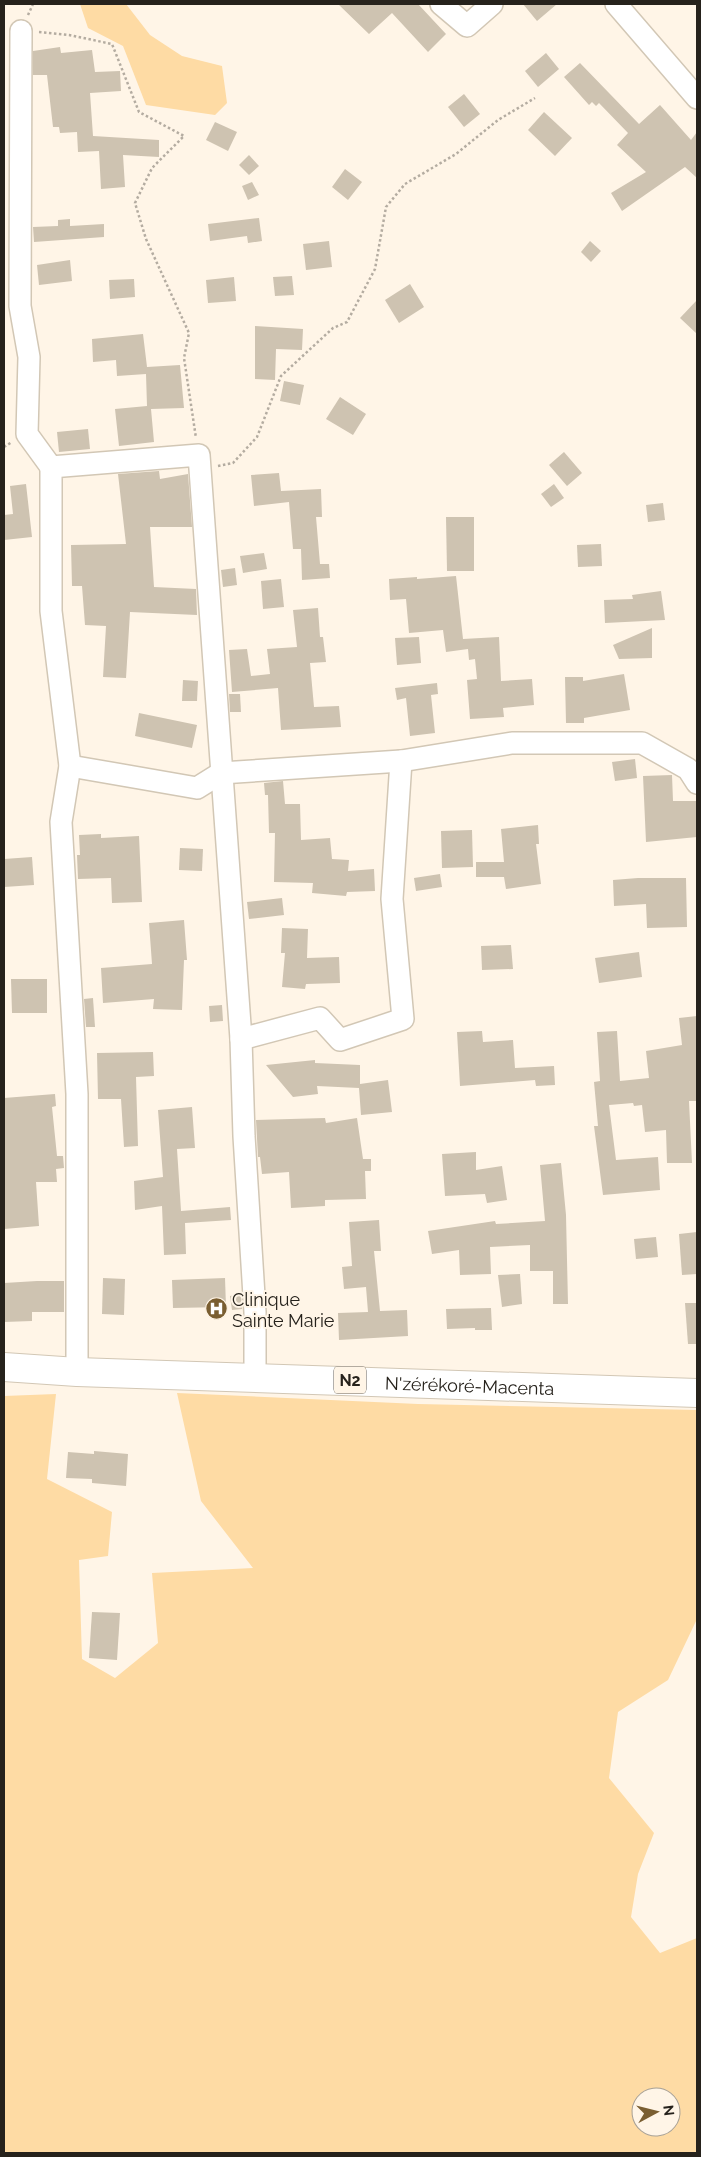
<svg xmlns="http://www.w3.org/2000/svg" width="701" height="2157" font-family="Raleway,sans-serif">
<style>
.green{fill:#fedba4;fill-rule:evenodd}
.building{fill:#cec3b1}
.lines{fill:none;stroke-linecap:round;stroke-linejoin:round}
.minor-casing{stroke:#d2c7b5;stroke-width:24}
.highway-casing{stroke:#d2c7b5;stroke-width:30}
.path{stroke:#b4aca1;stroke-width:2.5;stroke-dasharray:2.5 2.5;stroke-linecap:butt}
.minor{stroke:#fff;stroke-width:21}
.highway{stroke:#fff;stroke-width:28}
.labels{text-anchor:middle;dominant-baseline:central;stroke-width:4;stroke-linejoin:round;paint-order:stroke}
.shield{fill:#fff5e7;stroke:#676159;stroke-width:1}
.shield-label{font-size:16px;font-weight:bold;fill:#26221c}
.poi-label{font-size:18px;fill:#26221c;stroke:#fff5e7;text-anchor:start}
.street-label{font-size:18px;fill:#26221c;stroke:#fff5e7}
</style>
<rect width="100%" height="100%" fill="#fff5e7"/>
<g class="green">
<path d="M80 4H126L150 35 182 56 222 66 227 103 215 115 146 105 123 46 88 28Z"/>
<path d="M177 1393 418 1404 697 1410V1619L668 1680 618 1712 609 1778 654 1833 638 1874 631 1917 660 1953 697 1938V2153H4V1396L56 1394 47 1479 112 1512 108 1556 79 1560 82 1659 115 1678 158 1643 152 1573 253 1568 201 1501ZM641 2097H671V2127H641Z"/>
</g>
<g class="building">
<path d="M338 4H418L446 34 428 52 392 13 369 34Z"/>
<path d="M523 4H557L537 21Z"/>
<path d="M60 47 61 53 92 50 95 72 120 71 121 91 90 93 93 136 159 140V157L123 155 125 187 101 189 99 151 78 152 77 132 60 133 59 127H53L47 75H33V51Z"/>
<path d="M546 53 559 69 538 87 525 71Z"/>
<path d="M580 63 639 124 660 105 691 140 697 132V178L685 167 622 211 611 193 646 172 617 145 628 133 599 103 596 106 592 102 589 105 564 77Z"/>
<path d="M464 94 480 114 464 127 448 107Z"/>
<path d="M544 112 572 138 555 156 528 130Z"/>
<path d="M215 122 237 132 228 151 206 140Z"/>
<path d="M249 155 259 166 249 175 239 165Z"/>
<path d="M345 169 362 182 348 200 332 187Z"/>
<path d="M252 182 259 195 248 200 242 186Z"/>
<path d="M259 218 262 241 248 243 247 236 210 241 208 224Z"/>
<path d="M70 219V226L104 224V237L34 242 33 227 58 226V220Z"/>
<path d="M329 241 332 267 306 270 303 244Z"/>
<path d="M590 241 601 251 591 262 581 252Z"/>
<path d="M70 260 72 281 39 285 37 265Z"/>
<path d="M292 276 294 295 275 296 273 277Z"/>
<path d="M234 277 236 301 208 303 206 280Z"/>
<path d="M134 279 135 297 110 299 109 280Z"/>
<path d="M410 284 424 307 399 323 385 300Z"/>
<path d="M697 300V334L680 318Z"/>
<path d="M255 326 303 329 302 350 276 349 275 380 255 379Z"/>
<path d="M143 334 147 367 180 365 184 408 151 409 154 442 119 446 115 409 147 406 146 374 117 376 116 360 93 362 92 339Z"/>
<path d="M284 381 304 385 300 405 280 401Z"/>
<path d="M340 397 366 414 353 435 326 419Z"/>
<path d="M88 429 90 449 59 452 57 432Z"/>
<path d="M564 452 582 473 567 486 549 465Z"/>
<path d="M159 471 160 479 188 474 192 527H150L154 587 196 589 197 615 130 612 126 678 103 677 106 626 85 625 82 586H72L71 545 126 544 118 474Z"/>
<path d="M279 473 281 491 321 489 322 517H316L320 564H329L330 578 302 580 301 549H293L289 502 254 506 251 475Z"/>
<path d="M26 484 32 537 4 540V515L13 514 10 486Z"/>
<path d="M554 484 564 498 551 507 541 494Z"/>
<path d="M663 503 665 520 648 522 646 505Z"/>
<path d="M446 517H474V571H447Z"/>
<path d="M601 544 602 566 578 567 577 545Z"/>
<path d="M264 553 267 569 243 573 240 556Z"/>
<path d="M235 568 237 585 223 587 221 570Z"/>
<path d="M456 576 463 639 499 637 501 681 532 679 534 705 503 708 504 717 470 719 467 680 477 679 475 659 469 660 468 649 446 652 443 630 409 633 406 599 390 600 389 579 417 577V579Z"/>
<path d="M281 579 284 607 263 609 261 581Z"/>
<path d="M661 591 665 620 605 623 604 600 633 599 632 595Z"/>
<path d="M318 608 320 637H323L326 662 310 663 314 707 339 706 341 727 281 730 278 688 232 692 229 650 247 649 251 676 270 674 267 649 297 647 293 610Z"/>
<path d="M652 628V658L619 659 613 645Z"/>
<path d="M419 637 421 663 397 665 395 638Z"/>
<path d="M624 674 630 710 584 718V723H566L565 677H583V681Z"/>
<path d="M183 680 198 681 197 701H182Z"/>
<path d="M437 683 438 694 431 695 435 733 410 736 406 698 397 700 395 688Z"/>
<path d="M229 694H240L241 712H230Z"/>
<path d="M139 713 197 725 192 748 135 736Z"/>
<path d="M635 759 637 778 615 781 612 762Z"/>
<path d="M672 775 673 801H697V837L646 842 643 776Z"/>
<path d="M283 781 285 804H300L301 840 330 838 332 859 349 860 348 871 374 869 375 891 347 892 346 896 312 893 313 883 274 882 275 833H269L268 795H265L264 783Z"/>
<path d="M538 825 539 844H536L541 884 506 889 504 877H476V862H504L501 829Z"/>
<path d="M472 830 473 867 442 868 441 831Z"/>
<path d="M101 834V838L139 836 142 902 112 903 111 878 78 879 77 855H80L79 835Z"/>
<path d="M180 848 203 849 202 871 179 870Z"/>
<path d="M32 857 34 885 4 887V859Z"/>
<path d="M440 874 442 887 416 891 414 878Z"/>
<path d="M638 878H686L687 927 647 928 646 904 614 906 613 880Z"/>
<path d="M282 898 284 915 249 919 247 902Z"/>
<path d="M184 920 187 960H184L182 1010 153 1009 154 999 103 1003 101 968 152 964 149 923Z"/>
<path d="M282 928 308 929 307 958 339 957 340 983 306 984 305 989 282 987 285 953H281Z"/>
<path d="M511 945 513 969 482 970 481 946Z"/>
<path d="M639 952 642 977 599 983 595 958Z"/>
<path d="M11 979H47V1013H12Z"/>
<path d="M93 998 95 1027H86L84 999Z"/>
<path d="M222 1005 223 1021 210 1022 209 1006Z"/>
<path d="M697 1016V1101H689L692 1163H667L666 1130 645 1132 642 1105 634 1106 633 1103 609 1105 616 1160 658 1157 660 1190 603 1195 594 1126H598L594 1082 600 1081 597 1032 617 1031 620 1081 649 1078 646 1051 682 1045 679 1018Z"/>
<path d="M482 1031 483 1042 513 1040 515 1068 554 1066 555 1085 536 1086 535 1080 460 1086 457 1032Z"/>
<path d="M153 1052 154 1076 136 1077 138 1146 124 1147 121 1099H98L97 1053Z"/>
<path d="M315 1060V1063L360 1065V1084L388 1080 392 1112 361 1115 359 1088 317 1086 318 1094 293 1097 266 1065Z"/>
<path d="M55 1094 56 1106 52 1107 57 1156H63L64 1168 56 1169 57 1182H36L39 1226 4 1229V1098Z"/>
<path d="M192 1107 195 1148 177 1149 181 1211 230 1207 231 1220 185 1223 186 1254 164 1255 162 1206 135 1210 134 1181 163 1177 158 1110Z"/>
<path d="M325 1118 326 1123 357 1118 363 1159H371V1171H365L366 1199 325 1200V1206L291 1208 289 1172 262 1174 260 1157H258L256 1120Z"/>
<path d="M476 1152V1170L502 1166 507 1200 487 1203 485 1194 445 1196 442 1154Z"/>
<path d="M561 1163 566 1215 568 1304H553V1271H530V1245L490 1247 491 1274 460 1275 459 1250 432 1254 428 1231 495 1221 496 1224 545 1221 540 1165Z"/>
<path d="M379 1220 381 1251H374L380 1311 407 1310 408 1336 339 1340 338 1313 368 1312 366 1287 344 1289 342 1267 352 1266 349 1222Z"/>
<path d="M697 1232V1274L682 1275 679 1234Z"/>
<path d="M656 1237 658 1257 636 1259 634 1239Z"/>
<path d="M520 1274 522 1304 502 1307 498 1275Z"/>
<path d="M103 1278 125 1279 124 1315 102 1314Z"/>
<path d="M225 1278 226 1307 173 1308 172 1280Z"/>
<path d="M37 1281H64V1312H32V1321L4 1322V1283Z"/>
<path d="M241 1294 242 1309 232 1310 230 1296Z"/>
<path d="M685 1303H697V1344H688Z"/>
<path d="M491 1308 492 1330H475V1328L447 1329 446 1309Z"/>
<path d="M94 1451 128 1454 126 1486 92 1483V1479L66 1478 68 1452 94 1454Z"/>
<path d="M92 1612 120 1613 117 1660 89 1658Z"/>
</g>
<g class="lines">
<defs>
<g id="minor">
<path d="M441 4 467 26 492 4"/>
<path d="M616 4 697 98"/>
<path d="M21 31 20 306 29 357 27 434 51 467"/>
<path d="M70 766 197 788 221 773 401 761 512 743H642L688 769 697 783"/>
<path d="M241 1039 320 1018 340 1040 403 1019 392 899 401 761"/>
<path d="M77 1372V1094L61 822 70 766 51 611V467L199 455 241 1039 244 1136 255 1312V1377"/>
</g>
<g id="highway">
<path id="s1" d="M4 1367 77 1372 697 1393"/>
</g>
</defs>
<use href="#minor" class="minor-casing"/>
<use href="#highway" class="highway-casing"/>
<g class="path">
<path d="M28 15 33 4"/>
<path d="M39 32 69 35 112 44 139 112 184 136 152 168 135 203 146 239 189 333 184 358 196 438"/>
<path d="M4 447 12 442"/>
<path d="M218 466 233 463 257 437 281 376 333 328 347 322 375 269 386 207 405 184 456 154 498 120 535 98"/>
</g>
<use href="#minor" class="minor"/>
<use href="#highway" class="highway"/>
</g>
<defs>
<symbol id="hospital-disc" viewBox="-11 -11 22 22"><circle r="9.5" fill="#7a5e31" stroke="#fff5e7"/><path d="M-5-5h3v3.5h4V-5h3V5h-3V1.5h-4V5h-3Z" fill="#fff"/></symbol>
</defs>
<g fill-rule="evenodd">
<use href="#hospital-disc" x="204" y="1296" width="25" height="25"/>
</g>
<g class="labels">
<rect class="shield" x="334" y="1366.5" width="32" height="27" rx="4"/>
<g class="shield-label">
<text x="350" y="1380">N2</text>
</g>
<g class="poi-label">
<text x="232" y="1299">Clinique<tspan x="232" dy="21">Sainte Marie</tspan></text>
</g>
<g class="street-label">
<text stroke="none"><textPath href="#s1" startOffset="466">N'zérékoré-Macenta</textPath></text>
</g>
</g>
<rect width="701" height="2157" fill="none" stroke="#26221c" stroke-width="10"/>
<g transform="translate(656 2112) rotate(83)"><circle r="24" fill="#fff5e7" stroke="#a8a196"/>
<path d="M0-4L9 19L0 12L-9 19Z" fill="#7a5e31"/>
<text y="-8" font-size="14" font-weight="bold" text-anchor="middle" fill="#26221c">N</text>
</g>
</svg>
